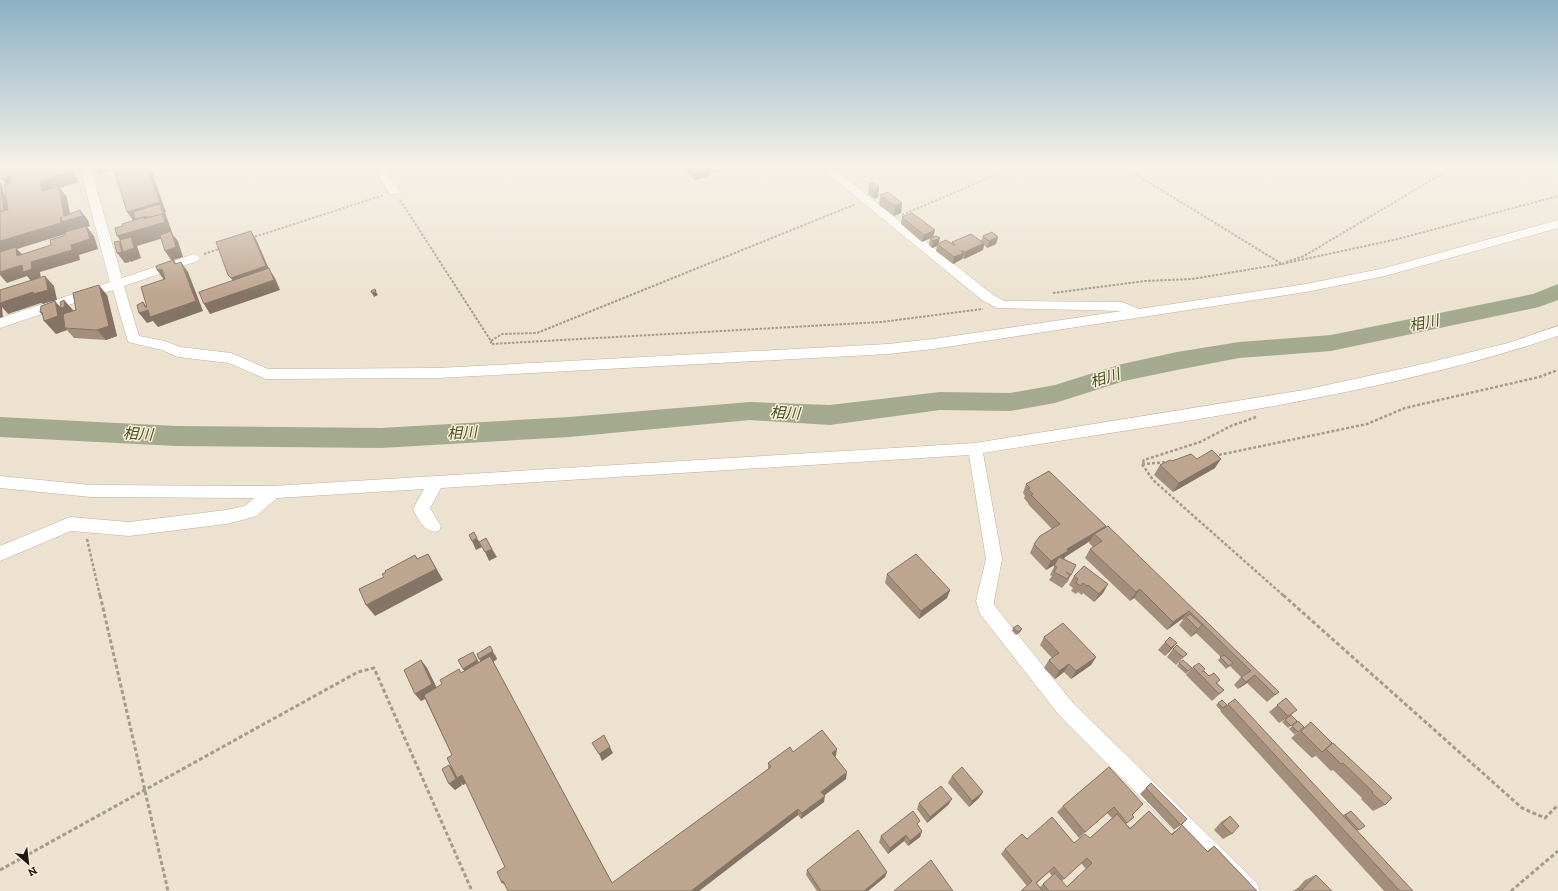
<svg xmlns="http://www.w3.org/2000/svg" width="1558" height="891" font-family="'Zilla Slab','Noto Sans JP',serif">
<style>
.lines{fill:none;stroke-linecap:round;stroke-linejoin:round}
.river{fill:#a4aa8e;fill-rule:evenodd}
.minor-casing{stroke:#bbb19f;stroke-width:1}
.path-far2{stroke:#a39b8c;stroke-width:2;stroke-dasharray:2.5 1.5;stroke-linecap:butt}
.path-far1{stroke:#a39b8c;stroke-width:2.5;stroke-dasharray:3 2;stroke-linecap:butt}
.path{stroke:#a39b8c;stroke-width:3;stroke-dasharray:4 2.5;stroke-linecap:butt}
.minor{fill:#fff;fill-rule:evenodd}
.wall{fill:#a38e7c;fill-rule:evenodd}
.shaded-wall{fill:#857465}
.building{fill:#bea590;stroke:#857465}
.labels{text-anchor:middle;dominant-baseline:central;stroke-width:3;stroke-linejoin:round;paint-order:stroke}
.water-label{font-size:15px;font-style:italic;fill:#495121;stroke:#faefdc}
</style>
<rect width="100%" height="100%" fill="#ece2cf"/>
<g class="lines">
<path class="river" d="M1558 284V300L1539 307 1331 351 1239 358 1177 370 1124 381 1055 403 1010 411 940 410 830 425 750 420 569 437 381 448 176 446 0 437V417L176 426 381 428 569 417 750 402 830 405 940 392 1010 393 1055 385 1122 364 1177 352 1239 342 1331 335 1533 294Z"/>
<defs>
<g id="minor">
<path d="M23 169 22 171 0 176V170Z"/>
<path d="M80 169H91L122 278 194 254 198 255 200 258 198 261 124 286 139 336 165 341 180 347 231 353 268 369 438 368 888 344 933 339 1122 311 997 308 982 300 822 169H834L992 294 1004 301 1122 302 1139 309 1306 284 1385 268 1558 220V228L1385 276 1306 292 933 349 888 354 438 378 266 379 229 363 178 357 162 350 128 342 113 290 0 328V318L110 282Z"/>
<path d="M374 169H385L400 192 398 194H390Z"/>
<path d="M1558 326V336C1374 398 1174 422 983 453L1002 559 994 601V605L1073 703 1257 883 1260 891H1234L1059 715 980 614 976 601 986 559 969 455 441 488 430 508 441 526 439 531C426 535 418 519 413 509L424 489 277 498 256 516 250 518 226 524 129 536 71 531 0 561V546L70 517 129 522 226 510 245 506 254 498 91 497 0 488V476L91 485 273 486 975 443 1304 390 1414 366 1508 343Z"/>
</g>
</defs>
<use href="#minor" class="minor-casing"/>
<g class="path-far2">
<path d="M400 200 491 341 502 334 537 333 856 204"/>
<path d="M902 215 1009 169"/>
<path d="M251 238 384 195"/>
<path d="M204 254 222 248"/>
<path d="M1286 262 1304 256 1450 169"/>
<path d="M1282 264 1398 239 1558 196"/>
<path d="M1053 293 1145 281 1192 279 1282 264 1127 169"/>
<path d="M491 341V344L881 322 983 309"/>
</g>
<g class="path-far1">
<path d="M1256 417 1231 426 1200 442 1144 460 1142 464 1153 480 1284 596"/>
<path d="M1214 456 1367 424 1405 408 1539 377 1558 370"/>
<path d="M1142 464 1169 462"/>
<path d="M87 539 100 596"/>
</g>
<g class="path">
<path d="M100 595 168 891"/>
<path d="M1283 595 1522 808 1545 818 1558 805"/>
<path d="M0 870 358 672 374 668 472 891"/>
<path d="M1511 891 1558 851"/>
</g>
<use href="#minor" class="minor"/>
</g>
<g class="wall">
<path d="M685 169H726L719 172 716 171 710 173 711 175 695 180 685 171Z"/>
<path d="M869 184 879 187 878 197 874 199 868 194Z"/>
<path d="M880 195 902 203 901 213 894 216 879 205Z"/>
<path d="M902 217 935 230 933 237 939 243 951 244 952 242 981 241 983 236 998 237 996 244 987 248 984 245 983 250 964 259 963 258 962 259 953 264 936 251 937 246 932 248 929 245 930 238 922 242 901 224Z"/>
<path d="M107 295 117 336 106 340 74 338 67 330 56 334 40 312 66 313 61 308 64 300 73 311Z"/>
<path d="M1197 459 1215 468 1173 492 1154 475 1160 465 1172 461Z"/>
<path d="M1026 484 1106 526 1105 527 1279 692 1267 702 1247 683 1238 689 1234 685 1241 677 1230 666 1226 669 1218 660 1221 657 1196 633 1191 637 1179 625 1183 620 1182 619 1167 630 1134 598 1130 601 1085 558 1090 549 1093 547 1089 543 1090 541 1065 557 1064 559 1076 565 1067 583H1066L1062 588 1049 580 1052 576 1050 575 1055 565 1046 570 1030 553 1034 544 1052 529 1028 504V503L1024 498 1025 496 1023 493Z"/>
<path d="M887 574 950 590 947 598 919 619 885 583Z"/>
<path d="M1074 576 1108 584 1103 593 1094 602 1083 593 1082 595 1078 592 1076 594 1071 591 1073 588 1069 585Z"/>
<path d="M1013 628 1022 629 1020 632 1016 635 1012 631Z"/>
<path d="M1044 637 1096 657 1091 665 1071 679 1064 672 1055 679 1044 668 1049 660 1052 658 1040 645Z"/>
<path d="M1165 642 1177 643 1170 651 1165 656 1158 650Z"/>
<path d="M1173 649 1187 654 1176 665 1167 657Z"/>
<path d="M495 654 497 659 493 662 612 883 768 769V763L793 752 836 756 835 757 846 779 824 795V802L801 819 798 815 699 891 506 886 502 883 505 867 466 783 463 785 460 781 462 785 455 790 449 765 452 768V755L425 699 421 701 415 694 421 660 427 668 437 688 465 671 478 660 479 663Z"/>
<path d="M1179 663 1190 670 1186 674 1177 666Z"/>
<path d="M1193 667 1205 669 1203 671 1209 676 1220 680 1217 683 1224 690 1212 701 1186 675Z"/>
<path d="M1286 698 1288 717 1279 723 1269 712Z"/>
<path d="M1218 703 1227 705 1228 704 1343 815 1351 811 1359 830 1357 831 1413 891H1384L1220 711H1221L1216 705Z"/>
<path d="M1291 715 1297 721 1288 728 1282 722Z"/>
<path d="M1298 721 1304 727 1295 735 1289 729Z"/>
<path d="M1311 722 1327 748 1333 743 1385 805 1373 811 1361 799 1362 798 1333 770 1331 771 1316 756 1319 754 1312 758 1291 738Z"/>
<path d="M1109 767 1132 815 1134 817 1126 824 1130 828 1149 811 1171 834 1182 825 1207 851 1214 846 1257 891H1021L1027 886 1001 854 1005 849 1027 839 1074 843 1090 838 1112 818 1107 813 1079 838 1057 812 1063 806ZM1081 863 1086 869 1066 887 1062 881ZM1049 872 1052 876 1040 887 1037 883Z"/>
<path d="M952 776 983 792 979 798 969 807 948 783Z"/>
<path d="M1151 783 1181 825 1174 830 1140 794Z"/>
<path d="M952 799 948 805 927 823 917 809 919 803Z"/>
<path d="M1230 816 1232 834 1223 839 1214 830 1221 822Z"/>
<path d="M918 825 922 831 920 837 908 846 904 841 888 854 879 842 881 836Z"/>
<path d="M807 870 887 872 885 877 868 891H817L806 875Z"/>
<path d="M1316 875 1332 891H1292L1297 889 1305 880Z"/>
</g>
<g class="shaded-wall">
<path d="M37 169H39L44 176 70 169H72L76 175 78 182 60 188 67 197 71 219 80 210 88 220 90 226 87 227 94 236 98 249 79 255 80 260 40 272 41 279 32 282 27 276 7 283 0 275V272L31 262 71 245 70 232 68 229 69 233 17 249 25 257 0 254V241L42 191 39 173Z"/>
<path d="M95 169H116L99 174Z"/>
<path d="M148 169H151L166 212H165L173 235 178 241 183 257 174 260 180 270 172 261 165 251 173 235 137 246 141 258 131 262 129 260 130 262 125 263 117 253 119 241 126 250H127L117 236 134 222 127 212Z"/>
<path d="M706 169H716V171L710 173 711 175 695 180V174Z"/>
<path d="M718 169H726L719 172Z"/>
<path d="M10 176 18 186 10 189 2 179Z"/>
<path d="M0 182 2 184 4 194 9 200 13 220 0 224Z"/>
<path d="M879 187 878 197 874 199 875 189Z"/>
<path d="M902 203 901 213 894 216 895 206Z"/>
<path d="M935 230 933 237 922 242 924 235Z"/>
<path d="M251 231 257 241 269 269 275 278 280 290 210 314 204 304 237 288 231 278Z"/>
<path d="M998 237 996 244 987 248 989 241Z"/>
<path d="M940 238 938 245 937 244V246L932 248 933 241Z"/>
<path d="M984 243 983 250 964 259 965 252Z"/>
<path d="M964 253 962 259 953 264 954 257Z"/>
<path d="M181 262 188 272 203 311 158 327 153 321 147 323 139 313 145 307 143 302 151 312Z"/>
<path d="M162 269 169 279 164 280 157 270Z"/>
<path d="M45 276 54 286 57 300 43 304 41 303 8 314 2 307 3 317 0 318V303L33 292Z"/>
<path d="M99 285 107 295 117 336 106 340 97 330Z"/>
<path d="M376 292 378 295 374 297 372 293Z"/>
<path d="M64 300 73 310 74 317 70 318 61 308Z"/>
<path d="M55 301 67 314 65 328 67 330 56 334 44 321 47 320 40 312Z"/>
<path d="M1221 459 1215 468 1173 492 1179 483Z"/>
<path d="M1106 526 1101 535 1094 534 1090 541 1065 557 1064 559 1046 570 1051 561 1067 549Z"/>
<path d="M477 538 482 547 476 550 472 541Z"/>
<path d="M492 549 497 557 489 561 485 552Z"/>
<path d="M428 554 443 580 375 616 366 605Z"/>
<path d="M1108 584 1103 593 1094 602 1099 594Z"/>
<path d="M1140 589 1134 598 1130 601 1136 592Z"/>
<path d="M950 590 947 598 919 619 921 611Z"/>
<path d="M1189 611 1182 619 1167 630 1173 622Z"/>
<path d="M1202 625 1195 634 1191 637 1198 629Z"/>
<path d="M1022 629 1020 632 1016 635 1018 632Z"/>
<path d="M1177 643 1170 651 1165 656 1171 648Z"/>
<path d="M490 646 497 659 493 662 615 888 479 659Z"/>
<path d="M473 652 482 668 468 676 463 669Z"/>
<path d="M1096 657 1091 665 1071 679 1076 671Z"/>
<path d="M421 660 427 668 438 691 421 701 415 694Z"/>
<path d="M1069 664 1064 672 1055 679 1059 671Z"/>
<path d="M1255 675 1247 683 1238 689 1246 682Z"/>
<path d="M1297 710 1288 717 1279 723 1288 716Z"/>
<path d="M610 747 613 753 602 761 599 754Z"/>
<path d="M837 749 836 756 831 760 832 753Z"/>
<path d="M449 765 455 772 462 775 468 782 463 785 460 781 462 785 455 790 449 784Z"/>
<path d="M847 772 846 779 821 798V792Z"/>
<path d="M983 792 979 798 969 807 972 801Z"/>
<path d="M825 796 824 802 801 819 802 813Z"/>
<path d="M952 799 948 805 927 823 930 817Z"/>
<path d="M798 809V815L699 891H691Z"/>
<path d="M922 831 920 837 908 846 910 841Z"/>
<path d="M906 835 904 841 888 854 890 848Z"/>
<path d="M887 872 885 877 868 891H864Z"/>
</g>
<g class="building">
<path d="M16 169H37L39 173 54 169H70L71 172 40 181 42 191 59 187 64 216 80 210 82 216 62 222 61 217 60 218 61 223 0 241V212L8 210 4 185 11 183 10 176 2 179 1 173Z"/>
<path d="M114 169H148L160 202 127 212Z"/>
<path d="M690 169H707L695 174Z"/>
<path d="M873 182 879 187 875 189 869 184Z"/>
<path d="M0 190H1L4 210 0 211Z"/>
<path d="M888 192 902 203 895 206 880 195Z"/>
<path d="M160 204 164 217 162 214 147 218V216L135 219 133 212Z"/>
<path d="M912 213 935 230 924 235 902 217Z"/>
<path d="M162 214 165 222 117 236 115 228 123 226 122 224 144 217V219Z"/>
<path d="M86 226 90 239 71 245 72 250 31 262 32 269 23 272 22 265 0 272V252L16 247 17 256 51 245 50 240 66 235 65 232Z"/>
<path d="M171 231 176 247 165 251 160 235Z"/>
<path d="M251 231 266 266 231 278 228 275 216 242Z"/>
<path d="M992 232 998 237 989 241 983 236Z"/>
<path d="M971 234 984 243 965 252 961 251 964 253 954 257 937 244 946 240 954 245H955L952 242Z"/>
<path d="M936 236 940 238 933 241 930 238Z"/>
<path d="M131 237 134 248 123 252 120 240Z"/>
<path d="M119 241 122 252 117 253 114 242Z"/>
<path d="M173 260 175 264 181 262 196 301 150 317 148 310 139 313 137 305 143 302 145 307H147L141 287 165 279 162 269 157 270 156 266Z"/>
<path d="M269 268 274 280 204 304 199 292Z"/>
<path d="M45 276 48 290 34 294 33 292 0 303V290Z"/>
<path d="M99 285 109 326 97 330 65 328 63 314 76 310 73 293Z"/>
<path d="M375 289 376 292 372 293 371 291Z"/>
<path d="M64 300 65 307 61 308 60 302Z"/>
<path d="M55 301 58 316 44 321 42 312H40L41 306Z"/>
<path d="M1212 450 1221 459 1179 483 1160 465 1170 460 1172 461 1191 454 1197 459Z"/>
<path d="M1049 471 1106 526 1067 549 1068 551 1051 561 1034 544 1040 536 1060 524 1031 495 1033 494 1028 489 1030 488 1026 484Z"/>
<path d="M1108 526 1279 692 1275 695 1255 675 1246 682 1241 677 1251 671 1189 611 1173 622 1140 589 1136 592 1090 549 1102 541 1094 534Z"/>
<path d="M474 532 477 538 472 541 469 535Z"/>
<path d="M486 538 492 549 485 552 479 542Z"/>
<path d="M428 554 436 569 366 605 359 589 384 577 382 574 386 572 385 571 415 555 417 559Z"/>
<path d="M916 554 950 590 921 611 887 574Z"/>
<path d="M1059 557 1076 565 1071 575 1066 572 1070 575 1067 579 1054 572 1057 567 1054 566Z"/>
<path d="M1084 566 1108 584 1099 594 1088 585 1087 586 1083 583 1081 586 1076 583 1078 579 1074 576Z"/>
<path d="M1190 614 1202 625 1198 629 1186 617Z"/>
<path d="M1063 623 1096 657 1076 671 1069 664 1059 671 1049 660 1059 653 1044 637Z"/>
<path d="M1018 625 1022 629 1018 632 1013 628Z"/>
<path d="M1170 637 1177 643 1171 648 1165 642Z"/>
<path d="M1177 645 1187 654 1183 657 1173 649Z"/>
<path d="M490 646 493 651 479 659 477 654Z"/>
<path d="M473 652 477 660 463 669 458 660Z"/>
<path d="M1224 655 1233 663 1229 666 1220 657Z"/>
<path d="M490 656 612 883 771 767 768 763 790 747 793 752 822 730 837 749 832 753 847 772 821 792 825 796 802 813 798 809 691 891H508L503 881 502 883 497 872 505 867 462 775 457 778 447 758 452 755 424 695 442 684 440 680 459 669 461 673Z"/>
<path d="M421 660 432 684 415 694 404 670Z"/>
<path d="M1183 660 1192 668 1188 671 1179 663Z"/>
<path d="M1199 663 1205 669 1202 672 1204 671 1209 676 1214 673 1220 680 1216 683 1224 690 1219 694 1193 667Z"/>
<path d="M1286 698 1297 710 1288 716 1277 705Z"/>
<path d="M1235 699 1413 891H1400L1228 704Z"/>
<path d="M1222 700 1227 705 1223 708 1218 703Z"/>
<path d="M1291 715 1297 721 1291 726 1285 720Z"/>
<path d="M1298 721 1304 727 1298 732 1292 726Z"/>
<path d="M1311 722 1332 743 1322 752 1301 731Z"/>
<path d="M604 735 610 747 599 754 592 743Z"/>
<path d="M1333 743 1392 798 1385 805 1372 793 1373 792 1343 763 1341 764 1326 749Z"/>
<path d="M449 765 456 779 449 784 442 769Z"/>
<path d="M962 767 983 792 972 801 952 776Z"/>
<path d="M1109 767 1143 804 1132 815 1134 817 1127 823 1114 807 1085 832 1063 806Z"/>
<path d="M1151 783 1187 819 1181 825 1146 788Z"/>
<path d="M941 786 952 799 930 817 919 803Z"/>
<path d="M913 811 920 821 917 824 922 831 910 841 906 835 890 848 881 836Z"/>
<path d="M1149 811 1172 835 1182 825 1208 852 1214 846 1257 891H1049L1043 884 1055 873 1067 887 1092 863 1087 858 1064 879 1054 867 1036 883 1043 891H1021L1032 881 1005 849 1022 834 1027 839 1052 817 1074 843 1085 834 1090 838 1117 814 1130 829Z"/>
<path d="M1351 811 1365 826 1359 830 1345 815Z"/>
<path d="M1230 816 1239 826 1232 834 1222 824Z"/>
<path d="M858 830 887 872 864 891H821L807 870Z"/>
<path d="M931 860 953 891H894Z"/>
<path d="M1316 875 1332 891H1301Z"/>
<path d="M1298 888 1300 891H1295Z"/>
</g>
<linearGradient id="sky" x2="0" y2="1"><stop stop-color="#8db0c4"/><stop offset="0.57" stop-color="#f6f2e9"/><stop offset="1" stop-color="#f6f2e9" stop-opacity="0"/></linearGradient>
<rect width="1558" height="294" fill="url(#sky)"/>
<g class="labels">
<g class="water-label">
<text transform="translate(1424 323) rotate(-12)">相川</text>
<text transform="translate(1105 378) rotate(-17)">相川</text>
<text transform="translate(785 413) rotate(3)">相川</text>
<text transform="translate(462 433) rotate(-3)">相川</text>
<text transform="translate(138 434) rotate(3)">相川</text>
</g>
</g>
<g transform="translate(28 863) rotate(152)" stroke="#faefdc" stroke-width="3" paint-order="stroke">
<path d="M0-3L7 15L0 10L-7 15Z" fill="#1a1710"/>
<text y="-6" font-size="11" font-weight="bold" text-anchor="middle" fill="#1a1710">N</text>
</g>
</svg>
